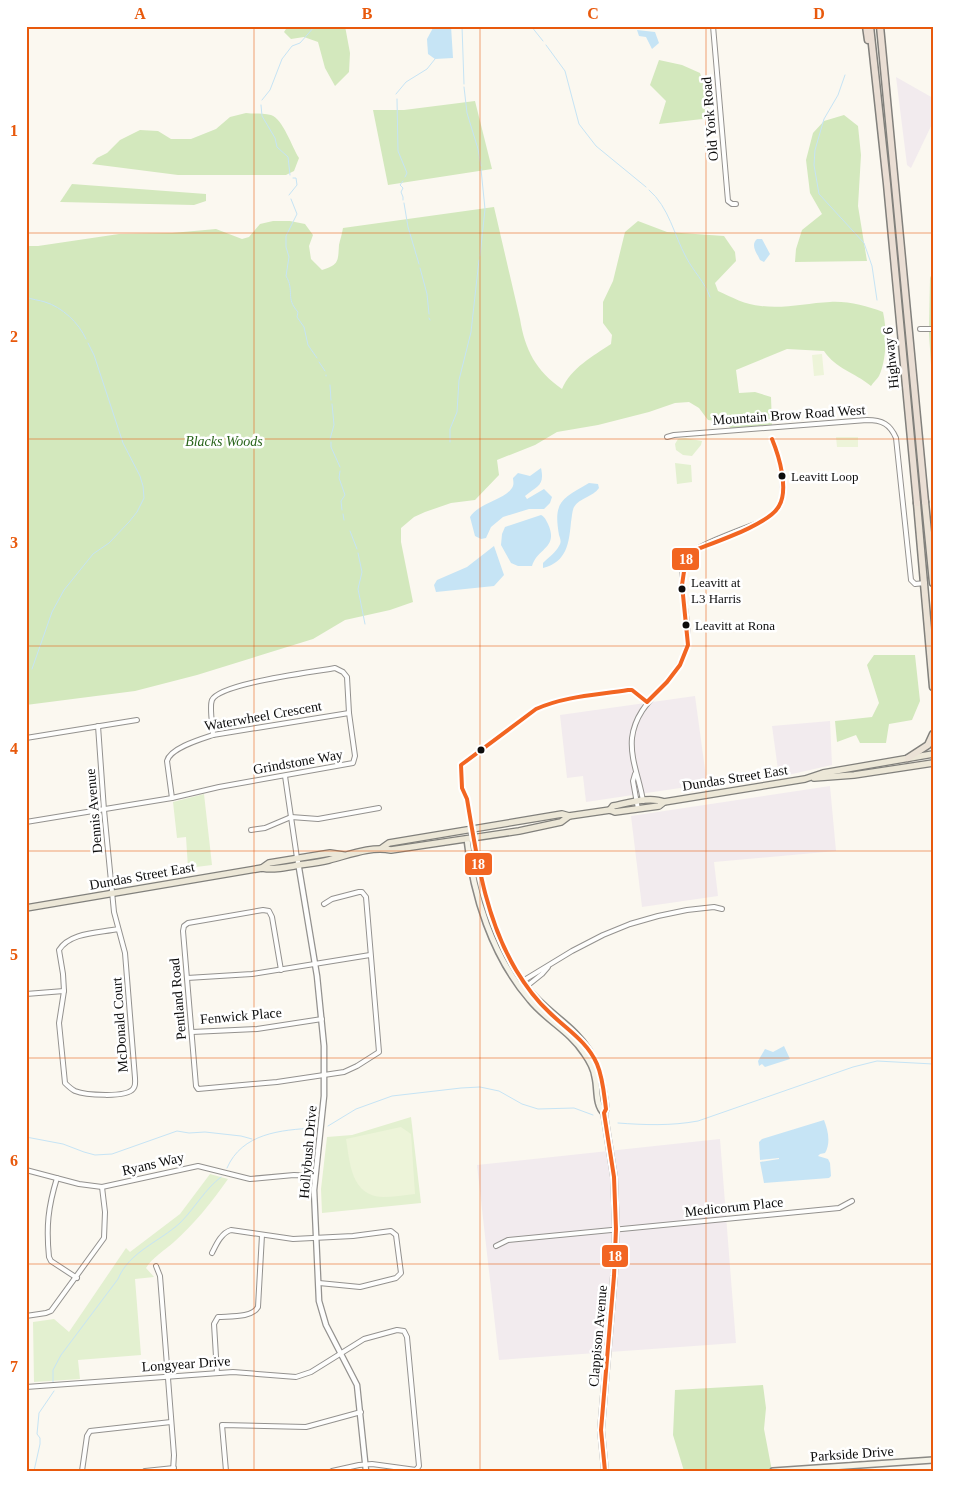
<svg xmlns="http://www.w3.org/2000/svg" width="959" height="1497" font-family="'Times New Roman',serif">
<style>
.industrial{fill:#f2ebee}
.green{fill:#e3f0d0}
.forest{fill:#d3e8bd}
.pitch{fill:#edf4d9}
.water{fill:#c6e4f5}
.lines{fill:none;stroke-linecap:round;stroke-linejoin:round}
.stream{stroke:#c6e4f5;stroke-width:1}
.minor-casing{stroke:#94928f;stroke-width:6}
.tertiary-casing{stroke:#94928f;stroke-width:7}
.secondary-casing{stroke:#8a8985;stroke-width:8}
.primary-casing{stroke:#81807c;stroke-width:8}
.trunk-casing{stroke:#81807c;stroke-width:9}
.motorway-casing{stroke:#81807c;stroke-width:9}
.minor{stroke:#fefefd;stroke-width:4}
.tertiary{stroke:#fefefd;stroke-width:4.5}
.secondary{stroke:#f5f3e8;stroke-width:5}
.primary{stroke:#ece7d7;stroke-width:5.5}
.trunk{stroke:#ebe2d6;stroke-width:6}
.motorway{stroke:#eaded4;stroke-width:6}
.bus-1-casing{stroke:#fff;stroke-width:8}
.bus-1{stroke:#f26522;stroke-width:4}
.grid{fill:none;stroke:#e8590c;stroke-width:1;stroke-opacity:0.55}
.bus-dot{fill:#0c0c0c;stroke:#fff;stroke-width:2}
.labels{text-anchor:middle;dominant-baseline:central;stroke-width:5;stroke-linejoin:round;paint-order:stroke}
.bus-label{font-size:13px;fill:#0c0c0c;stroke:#fff;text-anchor:start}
.street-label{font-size:14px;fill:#0c0c0c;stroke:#fff}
.park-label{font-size:14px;font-style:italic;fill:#2a651c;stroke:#fff}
.line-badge{stroke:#fff;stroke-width:2}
.badge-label{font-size:14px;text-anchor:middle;font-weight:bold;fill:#fff}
.neatline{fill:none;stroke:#e8590c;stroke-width:2}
.grid-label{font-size:16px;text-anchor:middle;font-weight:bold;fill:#e8590c}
</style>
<rect width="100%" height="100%" fill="#fbf8f0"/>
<g class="industrial">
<path d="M896 77 933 98V122L911 168 907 165Z"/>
<path d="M695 696 707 784 586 802 583 776 567 778 560 715Z"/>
<path d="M830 721 832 765 779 777 772 726Z"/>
<path d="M830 786 836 851 714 862 718 896 642 907 631 816Z"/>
<path d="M720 1139 736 1343 499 1360 477 1165Z"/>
</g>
<g class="green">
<path d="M685 438 702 441 701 445 692 456 683 455 676 450 675 444 678 439Z"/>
<path d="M675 463 691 465 692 482 677 484Z"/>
<path d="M204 794 212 865 188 868 186 837 177 838 173 802Z"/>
<path d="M411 1117 421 1203 322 1213 321 1189 327 1137 352 1135Z"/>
<path d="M210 1174 228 1179C212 1202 194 1224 174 1242 165 1250 152 1258 146 1268L154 1277 135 1279 141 1355 78 1360 80 1379 34 1382 33 1322 54 1319 69 1332 126 1248 130 1252 180 1214Z"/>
</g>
<g class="forest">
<path d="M288 26H345L350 53 349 72 335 86 325 68 318 42 304 37 291 39 284 32Z"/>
<path d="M659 60 682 65 700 73 707 93 711 118 659 124 666 101 650 85Z"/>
<path d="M475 101 492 169 388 185 373 110H404Z"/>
<path d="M246 113C254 114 263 113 271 115 283 119 292 147 299 158L294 171 286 175H178L92 164 97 158 107 153 120 140 140 130 158 131 171 139H191L216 129 230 117Z"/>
<path d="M844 115 858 126 861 155 858 206 867 261 795 262 796 249 802 230 822 214 810 193 806 160 813 133 824 121Z"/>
<path d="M72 184 206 194V201L194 205 60 202Z"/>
<path d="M494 207 520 319C525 350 536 371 562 389 571 368 593 356 611 344L612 335 603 323V302L613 281 625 232 638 221 667 232 724 236 735 252 736 261 715 283 718 291C731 297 746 305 761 306 784 309 807 303 830 302 849 301 866 306 883 312 887 329 887 360 879 376 877 379 873 383 871 386 854 372 836 369 824 351L787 349 736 370 739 393 755 392 771 397 772 425 733 430 723 422 708 420 699 408 689 402 675 403 649 412 598 425 557 432 535 445 497 460 499 475 475 500 451 503 425 512 414 517 401 528V542L413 602 390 610 345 620 313 639 197 675 135 691 26 705V246H38L119 234 172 233 216 229 242 239 249 237 260 224 273 221H290L305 224 313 235 309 246 311 259 322 270C339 265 338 261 339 245 340 240 342 234 343 228Z"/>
<path d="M933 271V398L929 333 930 278Z"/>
<path d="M874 655H915L920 701 912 720 889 724 886 743H860L856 735 837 742 835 721 872 717 879 703 867 665Z"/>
<path d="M763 1385 766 1408 764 1429 772 1471H684L673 1435 675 1390Z"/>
</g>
<g class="pitch">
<path d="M822 354 824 375 814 376 812 355Z"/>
<path d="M836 437H858V447H837Z"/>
<path d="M401 1127 411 1134 415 1194C404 1195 393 1197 383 1197 351 1196 350 1163 346 1139Z"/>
</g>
<g class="water">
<path d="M434 26H451L453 58 435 59 428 54 427 39Z"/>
<path d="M637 30 655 32 659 43 652 49 646 37 639 36Z"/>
<path d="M757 239H762L770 254 764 262 760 260C757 253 750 245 757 239Z"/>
<path d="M541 468C545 486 537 486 525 496L527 499 544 489 552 497 550 503 544 509H529L503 517 491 527 486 538 481 539 475 536 470 517C478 503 508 499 513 486 514 483 513 480 513 478L518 473 530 476Z"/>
<path d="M589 483 598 484 599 488C593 497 579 498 574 507 572 511 572 517 571 522 569 543 567 562 543 568V563C548 558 556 552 559 546 562 542 560 538 559 535 553 501 562 499 589 483Z"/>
<path d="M541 515C545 517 546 520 548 524 559 548 537 548 532 566H518L511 563 501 545 502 534 505 527Z"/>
<path d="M494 546 504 575 494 586 436 592 434 585 437 580 467 567Z"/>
<path d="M784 1046 790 1059 765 1067 762 1064 759 1066 758 1061 765 1049 773 1052Z"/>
<path d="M824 1120C828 1130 831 1143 825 1153L820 1154 818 1156 828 1159 830 1163 831 1176 829 1178 764 1183 760 1162 779 1159V1158L760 1160 759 1142 762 1139Z"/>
</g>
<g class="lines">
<g class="stream">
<path d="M462 26 464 84"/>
<path d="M531 26 543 41"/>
<path d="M115 27V26"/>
<path d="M546 45 565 71 579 124 596 146 646 187"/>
<path d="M845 75 838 95 824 119 815 150 814 165 819 194 864 243 872 266 877 300"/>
<path d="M464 87 467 113 478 149 481 166"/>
<path d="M396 94 406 82 427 69 435 59"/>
<path d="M397 99 398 151 407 173 405 177"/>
<path d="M262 100 270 90 282 59 292 46 300 43 315 26"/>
<path d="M261 105 262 116 275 138 277 147 288 157 290 175"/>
<path d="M403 181 400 185 403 188 401 192 403 197V200"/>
<path d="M649 190C669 207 674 235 686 257 693 271 705 282 710 297"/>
<path d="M289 195 297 185 296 178H293"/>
<path d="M291 199 297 214 286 236V247L289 257 286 276C295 291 285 298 298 312L297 317 304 327 308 345 317 358"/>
<path d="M404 203 408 227 419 264"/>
<path d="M480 256 485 209 481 169"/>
<path d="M420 268 427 294 429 314"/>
<path d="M26 297C33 300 39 300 45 302 62 307 79 323 86 339"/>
<path d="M429 318 430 320"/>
<path d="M319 362 325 371"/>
<path d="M326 375V376"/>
<path d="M330 385 331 400"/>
<path d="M330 439 334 425 332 404"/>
<path d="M331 442V447L340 467"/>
<path d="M450 442V429L457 412 459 380 471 332 479 260"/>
<path d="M340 471 339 478 345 495 341 501 342 510"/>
<path d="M343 514 344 520"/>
<path d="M350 531 357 549"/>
<path d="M358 553 362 572 358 589 365 624"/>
<path d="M32 669 52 612 64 590 93 554 109 543 129 522 137 512 144 498 143 486 140 476 123 443 94 355 88 343"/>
<path d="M618 1123C645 1125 671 1126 698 1121L853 1067 877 1061 933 1064"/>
<path d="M328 1126 356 1109 392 1096 461 1088 480 1087 499 1091 522 1104 538 1109 574 1108 593 1115"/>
<path d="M26 1137 63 1144 84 1152 95 1155 112 1154 177 1131 189 1133 205 1132 241 1136 252 1139"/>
<path d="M227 1168C242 1133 281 1130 314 1128"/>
<path d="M53 1382V1370L61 1355 118 1279C129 1252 159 1242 180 1223 195 1208 205 1189 221 1177"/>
<path d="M34 1471 40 1444V1438L37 1434 39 1413 54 1391"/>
</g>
<defs>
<g id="minor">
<path d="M713 26 728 201 732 204H736"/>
<path d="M920 329H933"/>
<path d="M667 437 674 435 867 420C882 420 890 424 896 438L911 580 915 584 925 583"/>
<path d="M98 726 104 810 114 912 125 953 135 1078C135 1082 136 1086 133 1089 126 1098 85 1095 75 1091 71 1089 68 1086 65 1083L59 1023 64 991 63 974 59 950C70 932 99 933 118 929"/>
<path d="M26 738 137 720"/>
<path d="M635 774 633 781 638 809"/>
<path d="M285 776 297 858"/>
<path d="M172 798 167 761C170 748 201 739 213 735L349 713"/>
<path d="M643 801C640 780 630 760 632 738 637 697 679 684 687 645 692 622 673 575 688 556 696 545 748 527 763 521 770 516 776 512 780 505 787 489 779 454 772 439"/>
<path d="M26 822 172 798 219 787 353 763 355 756 349 713 347 677 343 672 335 668C315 672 220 683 212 700 209 707 213 727 213 735"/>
<path d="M251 830 265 828 291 817 318 819 379 808"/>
<path d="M281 970 272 917 269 911 263 910 188 923 184 926 183 931 196 1086 198 1089 277 1082 344 1072 357 1066 379 1052 366 897 362 892H359L332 899 324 904"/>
<path d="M187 978 252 974 370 955"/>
<path d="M521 982 572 951 603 935 630 924 658 916 687 910 714 907 722 909"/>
<path d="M522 990 542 974 548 967"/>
<path d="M26 994 64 991"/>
<path d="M192 1032 257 1029 322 1019"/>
<path d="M26 1170 79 1184 102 1187 198 1166 250 1179 294 1175 315 1176"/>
<path d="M57 1178C48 1207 46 1227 49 1257L51 1261 77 1278"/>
<path d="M496 1246 508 1240 839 1208 852 1201"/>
<path d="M212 1253C216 1245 221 1233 231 1230L293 1239 353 1236 391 1231 396 1235 401 1273 396 1278 360 1287 319 1283"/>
<path d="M156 1266 160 1276 174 1455 173 1471"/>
<path d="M26 1316 46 1313 51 1311 104 1238 105 1212 102 1187"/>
<path d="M217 1373 214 1324 218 1317C230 1316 252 1318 258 1307L262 1235"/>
<path d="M26 1387 233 1372 296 1377 311 1372 364 1339 397 1330 404 1331 407 1337 419 1466 416 1470 372 1464 359 1465 332 1471"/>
<path d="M82 1471 87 1436 90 1431 171 1422"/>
<path d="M145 1471 174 1468"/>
<path d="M226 1471 222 1425 306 1427 361 1412"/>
</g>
<path id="tertiary" d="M298 862 317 976 324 1046V1096L314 1190 319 1301 326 1325 357 1385 366 1471"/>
<g id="secondary">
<path d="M472 828C476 885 494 943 528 989 542 1007 559 1017 575 1033 598 1056 602 1078 606 1109L604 1113 614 1177 616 1229 614 1276 601 1430 605 1471"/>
<path d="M467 839C473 895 492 956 530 1000 546 1020 570 1031 584 1053 589 1060 594 1069 595 1077 598 1088 595 1105 604 1113"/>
<path d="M773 1471 933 1460"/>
</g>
<g id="primary">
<path d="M814 778 854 775 933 763"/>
<path d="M610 810 613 806C628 803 650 796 664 802"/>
<path d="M382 848 389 843 562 814 569 816"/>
<path d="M262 868 269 863 330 853 343 855"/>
<path d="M26 908 262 868C273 870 283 868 294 866 305 864 317 863 329 860 349 855 370 846 391 850L519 831 561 822 569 816 610 810 615 812 659 806 664 802 805 779 823 773 933 754"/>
</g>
<g id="trunk">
<path d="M925 502 933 583"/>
<path d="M917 503 933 687"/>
<path d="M908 758 928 745 933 734"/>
</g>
<g id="motorway">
<path d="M866 26 868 40"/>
<path d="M870 26 887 184 917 503"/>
<path d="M880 26 925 502"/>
</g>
</defs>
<use href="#minor" class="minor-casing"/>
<use href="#tertiary" class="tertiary-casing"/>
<use href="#secondary" class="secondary-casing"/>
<use href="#primary" class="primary-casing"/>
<use href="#trunk" class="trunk-casing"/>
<use href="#motorway" class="motorway-casing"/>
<use href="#minor" class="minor"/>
<use href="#tertiary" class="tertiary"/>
<use href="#secondary" class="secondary"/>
<use href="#primary" class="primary"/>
<use href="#trunk" class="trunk"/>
<use href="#motorway" class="motorway"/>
<defs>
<path id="bus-1" d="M605 1471 601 1430 614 1276 616 1229 614 1177 604 1113 606 1109C604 1094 603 1078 597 1064 587 1041 566 1029 549 1012 536 1000 525 985 516 970 485 918 477 858 467 799L462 788 461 765 536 709C565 696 597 695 628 690H632L647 702 667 682 680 665 688 645 682 585 686 558 695 550C715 542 770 524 779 506 789 489 779 456 772 439"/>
</defs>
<use href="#bus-1" class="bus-1-casing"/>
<use href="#bus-1" class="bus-1"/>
</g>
<path class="grid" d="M254 26V1471M480 26V1471M706 26V1471M26 233H933M26 439H933M26 646H933M26 851H933M26 1058H933M26 1264H933"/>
<g class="bus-dot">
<circle cx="782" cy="476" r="4.5"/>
<circle cx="682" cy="589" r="4.5"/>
<circle cx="686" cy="625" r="4.5"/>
<circle cx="481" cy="750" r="4.5"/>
</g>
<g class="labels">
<g class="bus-label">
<text x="791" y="476">Leavitt Loop</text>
<text x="691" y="582">Leavitt at<tspan x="691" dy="16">L3 Harris</tspan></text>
<text x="695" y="625">Leavitt at Rona</text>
</g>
<g class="street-label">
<text transform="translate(710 119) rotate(-95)">Old York Road</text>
<text transform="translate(891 358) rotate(-96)">Highway 6</text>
<text transform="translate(789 415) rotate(-4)">Mountain Brow Road West</text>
<text transform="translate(263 716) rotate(-10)">Waterwheel Crescent</text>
<text transform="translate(298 762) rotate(-10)">Grindstone Way</text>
<text transform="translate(735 778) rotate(-9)">Dundas Street East</text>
<text transform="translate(94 811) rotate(-95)">Dennis Avenue</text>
<text transform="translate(142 876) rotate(-10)">Dundas Street East</text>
<text transform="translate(178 999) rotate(-95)">Pentland Road</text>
<text transform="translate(241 1016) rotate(-5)">Fenwick Place</text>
<text transform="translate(120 1025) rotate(-94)">McDonald Court</text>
<text transform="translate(308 1152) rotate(-85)">Hollybush Drive</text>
<text transform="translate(153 1164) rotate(-13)">Ryans Way</text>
<text transform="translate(734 1207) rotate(-6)">Medicorum Place</text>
<text transform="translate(598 1336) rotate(-85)">Clappison Avenue</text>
<text transform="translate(186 1364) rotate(-4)">Longyear Drive</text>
<text transform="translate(852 1454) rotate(-4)">Parkside Drive</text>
</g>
<g class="park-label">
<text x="224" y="441">Blacks Woods</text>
</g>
</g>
<g class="line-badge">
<rect x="671" y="547" width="29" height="24" rx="5" fill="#f26522"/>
<rect x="464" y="852" width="29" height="24" rx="5" fill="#f26522"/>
<rect x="601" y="1244" width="28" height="24" rx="5" fill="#f26522"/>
</g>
<g class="badge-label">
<text x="686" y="564">18</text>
<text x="478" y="869">18</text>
<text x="615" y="1261">18</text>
</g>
<rect width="959" height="1497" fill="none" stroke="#ffffff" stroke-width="55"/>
<rect x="28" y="28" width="904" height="1442" class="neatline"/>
<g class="grid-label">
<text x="140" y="19">A</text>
<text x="367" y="19">B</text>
<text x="593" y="19">C</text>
<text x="819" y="19">D</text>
<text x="14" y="136">1</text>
<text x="14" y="342">2</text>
<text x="14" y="548">3</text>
<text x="14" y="754">4</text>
<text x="14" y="960">5</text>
<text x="14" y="1166">6</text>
<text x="14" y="1372">7</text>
</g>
</svg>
